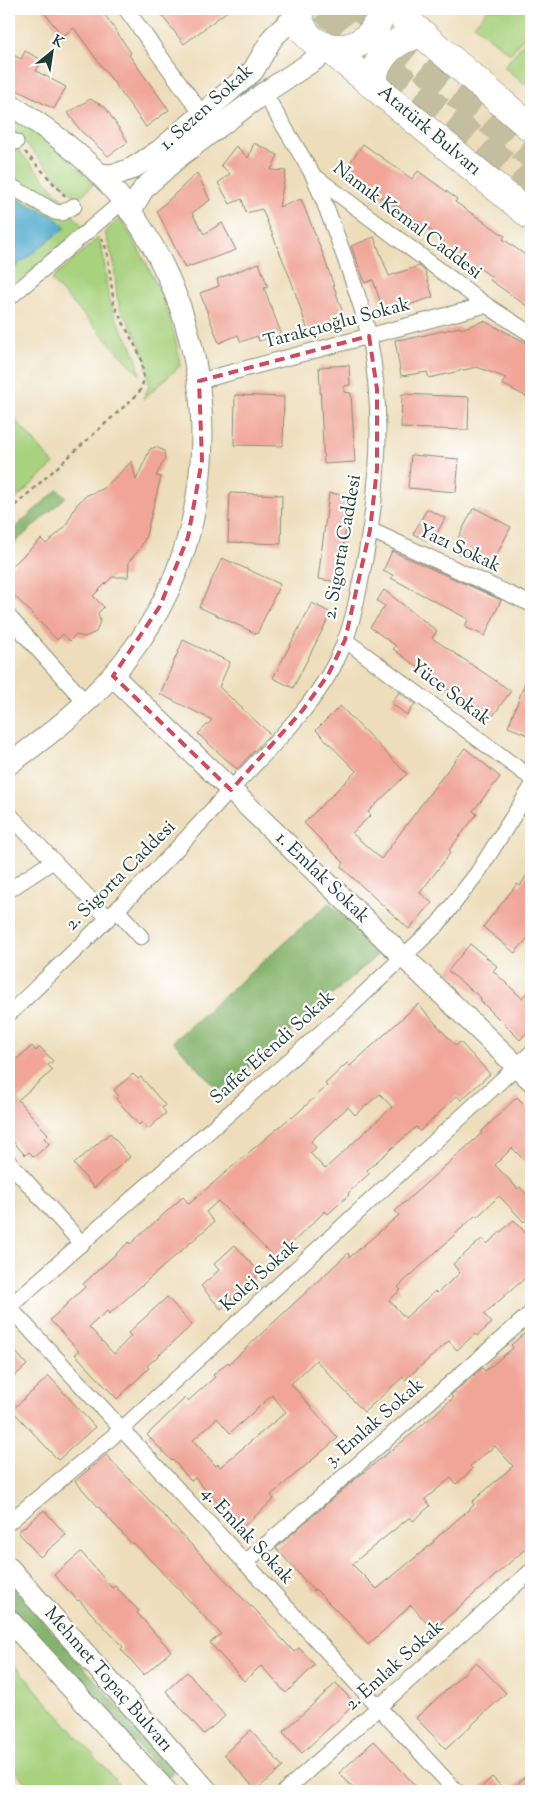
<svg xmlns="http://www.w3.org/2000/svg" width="540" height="1800" font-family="'Sorts Mill Goudy',serif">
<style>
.green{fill:#a8d27e;stroke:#648859}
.forest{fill:#86b46d;stroke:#527850}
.water{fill:#50a9cd;stroke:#387380}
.building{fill:#f0a597;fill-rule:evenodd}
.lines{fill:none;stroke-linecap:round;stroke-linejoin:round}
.highway-tunnel{stroke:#c4bd9f;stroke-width:28;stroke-dasharray:28 14;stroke-linecap:butt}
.street-casing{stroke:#868d77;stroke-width:17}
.secondary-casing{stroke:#868d77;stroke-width:23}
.highway-casing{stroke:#868d77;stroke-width:29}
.path{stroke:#868d77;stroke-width:2.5;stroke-dasharray:4 4;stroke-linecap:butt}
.street{stroke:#fff;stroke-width:15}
.secondary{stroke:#fff;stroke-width:21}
.highway{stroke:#fff;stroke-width:28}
.marked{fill:none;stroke:#d1495b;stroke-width:4;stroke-dasharray:10 6;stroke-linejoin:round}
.labels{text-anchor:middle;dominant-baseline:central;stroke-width:4.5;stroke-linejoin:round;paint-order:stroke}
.street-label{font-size:19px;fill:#1f3d34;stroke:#fff}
</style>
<rect width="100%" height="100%" fill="#fff"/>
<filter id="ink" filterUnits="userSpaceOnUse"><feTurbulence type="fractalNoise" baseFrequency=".02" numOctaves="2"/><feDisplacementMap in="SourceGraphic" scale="10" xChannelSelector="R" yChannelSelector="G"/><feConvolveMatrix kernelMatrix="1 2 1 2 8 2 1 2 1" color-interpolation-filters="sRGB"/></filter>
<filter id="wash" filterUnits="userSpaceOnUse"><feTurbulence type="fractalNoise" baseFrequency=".0096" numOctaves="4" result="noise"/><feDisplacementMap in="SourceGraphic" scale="20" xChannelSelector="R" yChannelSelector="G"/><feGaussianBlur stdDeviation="1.12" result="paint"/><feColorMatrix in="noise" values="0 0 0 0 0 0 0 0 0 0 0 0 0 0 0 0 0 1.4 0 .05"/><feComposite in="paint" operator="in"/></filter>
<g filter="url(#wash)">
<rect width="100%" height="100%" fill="#edddba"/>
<g class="green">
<path d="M309 9H365C359 33 327 44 313 20 311 17 310 12 309 9Z"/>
<path d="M488 9H531V28L510 54 474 25Z"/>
<path d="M531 34V89L504 67Z"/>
<path d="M9 112 46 136 94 184 77 199 9 126Z"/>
<path d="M9 145 18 150 67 204 61 208 9 181Z"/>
<path d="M9 189 71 213 83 227 9 290V271H10L54 217 9 195Z"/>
<path d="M120 218C148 263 174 312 180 366L143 399 149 386 146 359 135 333 120 308 117 296 114 263 105 232Z"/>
<path d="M98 238C108 260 103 284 111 307 119 330 138 349 140 375L51 280Z"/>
<path d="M9 413 54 464 9 505Z"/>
<path d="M9 1659 125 1791H33L9 1764Z"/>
</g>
<g class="forest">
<path d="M58 489 66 497 9 548V533Z"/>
<path d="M329 903 382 951 220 1092 173 1041Z"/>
<path d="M9 1583 173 1768 172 1775 167 1777 163 1774 9 1603Z"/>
</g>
<path class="water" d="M9 195 54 217 66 227 10 271Z"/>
<g id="blocks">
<g class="building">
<path d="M42 9H101L131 53 129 55 169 110 146 127 74 28 62 36Z"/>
<path d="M171 9H230L184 44 162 16Z"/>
<path d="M25 51 42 60 36 71 66 87 54 109 9 86V53L21 59Z"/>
<path d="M90 99 105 107 128 142 108 156 80 130 68 113Z"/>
<path d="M254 143 278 155 271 170 286 171 279 207 301 199 323 254 347 325 310 337 291 280 262 209 246 213 242 199 230 204 218 183 230 174 221 165 236 146 248 158Z"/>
<path d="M363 144 412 179 418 171 457 199 455 202 505 236 503 239 531 259V309L490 280 492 277 442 243 444 240 386 198 385 200 344 171Z"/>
<path d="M197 173 210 200 192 213 204 234 222 223 236 250 185 268 157 211Z"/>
<path d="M374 237 389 276 419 266 425 271 433 297 384 313 373 280 365 283 351 246Z"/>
<path d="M259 263 268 287 264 288 281 333 259 341 257 336 241 342 238 335 219 343 200 293 219 286 217 279Z"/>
<path d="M484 321 531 345V399L502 384 506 378 477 367 429 378 427 372 401 376 395 340 412 338 460 327 461 329Z"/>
<path d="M349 365 350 385 344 386V392L351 393 355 462 324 464 319 367Z"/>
<path d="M402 394 469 397 468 430 401 428Z"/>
<path d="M235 395 284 397 283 446 234 445Z"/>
<path d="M156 447 164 451 165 459 156 476 161 477 145 539 138 551 129 561 128 577H112L93 596 104 607 98 613 100 621 96 632 85 637 75 635 70 641 63 634 57 640 9 590V569L41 539 46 544 65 527 77 504 87 495 103 489 132 461 136 480 150 449Z"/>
<path d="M411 455 459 459 456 492 408 488Z"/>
<path d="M230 493 282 495 281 544 228 542Z"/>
<path d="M329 493 350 496 339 582 318 579Z"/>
<path d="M427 509 445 518 432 543 413 534Z"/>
<path d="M473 509H477L511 527 489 569 452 550Z"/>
<path d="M392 551 501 600 485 636 465 627 468 619 391 578 393 575 383 571Z"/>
<path d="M222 558 280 584 257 634 199 607Z"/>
<path d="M384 590 437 631 432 638 511 691 492 717 453 689 451 692 435 680 393 649 396 646 370 627 385 606 377 601Z"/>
<path d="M312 603 331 613 293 688 273 678Z"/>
<path d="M183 640 230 662 219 687 270 734 237 769 198 734 212 720 160 694Z"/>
<path d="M530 670H531V736L508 727Z"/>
<path d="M399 692 415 704 407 715 391 703Z"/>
<path d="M340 706 407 774 368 812 371 815 352 833 381 859 439 781 465 748 500 777 473 811 477 814 449 850 451 852 420 893 432 903 409 929 341 867 344 863 304 823 356 771 316 730Z"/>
<path d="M531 868V934L515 953 483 927 517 884 520 886Z"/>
<path d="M470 944 497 966 493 971 522 998 531 988V1028L520 1040 480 1000 481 998 448 971Z"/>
<path d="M418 1004 456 1046 460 1042 490 1074 461 1100 457 1096 420 1131 416 1127 367 1170 370 1173 348 1193 349 1195 328 1214 325 1211 276 1259 218 1201 206 1212 214 1222 109 1314 107 1311 89 1327 114 1354 131 1336 128 1333 167 1297 192 1325 147 1366 149 1368 117 1399 75 1354 79 1351 50 1320 85 1287 83 1284 129 1242 130 1244 183 1197 189 1204 247 1154 291 1117 292 1118 327 1086 325 1084 347 1063 350 1066ZM380 1094 392 1107 325 1169 310 1153 316 1148 311 1141 348 1107 355 1115Z"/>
<path d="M32 1046 36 1051 40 1047 53 1061 48 1065 53 1070 18 1100 48 1134 44 1138 49 1144 34 1157 29 1152 25 1155 9 1137V1066Z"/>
<path d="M133 1074 138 1079 141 1077 165 1105 162 1108 166 1113 148 1129 142 1122 139 1125 116 1099 119 1096 114 1090Z"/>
<path d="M517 1097 531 1111V1167L512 1148 495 1165 518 1189 520 1187 531 1199V1215L524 1222 499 1196 477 1217 476 1215 398 1287 401 1290 389 1300 405 1318 435 1291 437 1293 460 1273 453 1264 482 1239 487 1244 514 1220 531 1239V1273L484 1314 492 1323 477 1336 475 1334 457 1350 449 1341 405 1380 403 1377 364 1412 316 1360 291 1384 338 1438 271 1495 274 1499 241 1529 195 1478 191 1481 173 1460 172 1461 147 1435 185 1398 188 1401 215 1377 213 1375 228 1362 229 1364 348 1253 350 1257 399 1215 395 1211 482 1133 481 1132ZM272 1395 286 1412 220 1467 218 1464 216 1466 193 1440 217 1418 230 1433Z"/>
<path d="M110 1133 130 1157 94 1188 74 1164Z"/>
<path d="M235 1245 260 1273 221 1309 201 1286 219 1270 214 1264Z"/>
<path d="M531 1328V1544L433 1630 411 1605 368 1645 353 1627 315 1589 314 1591 276 1548 354 1480 413 1433 453 1398 451 1395 482 1368 485 1371 513 1348 511 1345ZM495 1446 513 1466 472 1502 474 1505 433 1541 434 1542 377 1589 352 1564 410 1517 413 1521 430 1506 425 1499 451 1478 456 1484 473 1469 470 1466Z"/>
<path d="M9 1344 27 1365 9 1381Z"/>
<path d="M49 1376 95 1427 58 1460 12 1410Z"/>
<path d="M106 1455 251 1607 252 1606 294 1652 299 1648 315 1665 286 1693 261 1666 244 1681 210 1643 221 1634 134 1543 132 1544 75 1481Z"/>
<path d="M44 1510 66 1535 40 1557 18 1532Z"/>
<path d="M81 1552 112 1588 115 1586 139 1611 137 1613 171 1651 144 1675 121 1649 123 1647 79 1600 78 1601 54 1575Z"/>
<path d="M476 1662 506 1693 446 1749 416 1718Z"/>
<path d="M187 1672 225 1716 204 1734 166 1691Z"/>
<path d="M336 1683 355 1704 302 1753 283 1732Z"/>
<path d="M251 1730 283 1767 256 1790 224 1754Z"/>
<path d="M374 1741 395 1763 420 1791H356L339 1773Z"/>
<path d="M531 1771V1791H510Z"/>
<path d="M492 1777 506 1791H478Z"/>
</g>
</g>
</g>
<g filter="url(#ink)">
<use href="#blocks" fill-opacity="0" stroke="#868d77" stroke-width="1"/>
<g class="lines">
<g class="highway-tunnel">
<path d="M324 9 396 74 531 186"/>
<path d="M362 9 410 56 531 155"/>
</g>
<defs>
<g id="street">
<path d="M126 9 202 114"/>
<path d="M264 93 313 175 486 305 531 334"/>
<path d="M9 140 16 142"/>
<path d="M9 185 55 212 62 213 74 206"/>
<path d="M9 298 123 201"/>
<path d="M199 381 486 305"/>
<path d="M370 530 531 604"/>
<path d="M9 617 86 703"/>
<path d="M345 640 531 778"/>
<path d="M9 814 108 918"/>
<path d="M9 890 53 861"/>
<path d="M117 910 141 937"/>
<path d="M9 1014C62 963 116 912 168 858 189 836 210 812 231 789 268 750 317 704 339 655 354 624 359 587 366 554 379 483 384 410 369 338 365 314 356 291 348 267 337 236 326 205 313 175"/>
<path d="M9 1162 82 1244"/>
<path d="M9 1307 350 1007 438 924 478 872 531 788"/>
<path d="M9 1307 456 1791"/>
<path d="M9 1522 122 1429 531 1053"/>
<path d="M245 1563 531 1313"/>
<path d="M285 1791 531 1571"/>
</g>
<g id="secondary">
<path d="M9 104C51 130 91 160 122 200 222 328 231 518 133 650 100 695 54 732 9 764"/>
<path d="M98 173 108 175 120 173 133 168 159 151 253 71 273 37 298 14"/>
<path d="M130 212 144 188 181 155 264 93 319 57 327 47"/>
<path d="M113 676 531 1080"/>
<path d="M9 1568 207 1791"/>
<path d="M9 1620 166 1791"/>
</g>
<g id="highway">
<path d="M298 9C299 60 375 62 381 9"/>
<path d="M393 9 531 128"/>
<path d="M327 47 531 216"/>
<path d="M370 83C379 55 393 38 423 34"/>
</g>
</defs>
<use href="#street" class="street-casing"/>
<use href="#secondary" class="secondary-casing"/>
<use href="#highway" class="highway-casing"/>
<g class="path">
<path d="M25 152 65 196"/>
<path d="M9 511 139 393 144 380 141 357 114 305 107 251 102 238"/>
</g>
<use href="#street" class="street"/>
<use href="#secondary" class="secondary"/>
<use href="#highway" class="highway"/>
</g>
</g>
<path class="marked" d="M369 336 377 389V469L370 530 345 640 328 675 302 711 231 790 113 676 160 606 188 537 202 460 199 381Z"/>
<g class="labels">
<g class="street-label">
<text transform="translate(207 108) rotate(-42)">1. Sezen Sokak</text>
<text transform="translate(429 131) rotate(40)">Atatürk Bulvarı</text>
<text transform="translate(407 221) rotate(37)">Namık Kemal Caddesi</text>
<text transform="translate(337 324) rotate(-15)">Tarakçıoğlu Sokak</text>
<text transform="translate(343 547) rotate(-80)">2. Sigorta Caddesi</text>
<text transform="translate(459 549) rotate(25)">Yazı Sokak</text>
<text transform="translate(450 693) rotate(37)">Yüce Sokak</text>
<text transform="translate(121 876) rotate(-45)">2. Sigorta Caddesi</text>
<text transform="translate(322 878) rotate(44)">1. Emlak Sokak</text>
<text transform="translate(273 1048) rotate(-42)">Saffet Efendi Sokak</text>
<text transform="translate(260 1276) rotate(-42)">Kolej Sokak</text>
<text transform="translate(375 1423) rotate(-41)">3. Emlak Sokak</text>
<text transform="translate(247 1536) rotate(47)">4. Emlak Sokak</text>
<text transform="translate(395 1666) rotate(-42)">2. Emlak Sokak</text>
<text transform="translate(108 1680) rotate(49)">Mehmet Topaç Bulvarı</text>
</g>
</g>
<rect width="540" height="1800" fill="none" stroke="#fff" stroke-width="30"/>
<g transform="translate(52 52) rotate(30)" stroke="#ffffff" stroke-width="4" paint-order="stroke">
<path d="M0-4L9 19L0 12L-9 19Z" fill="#1f3d34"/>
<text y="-8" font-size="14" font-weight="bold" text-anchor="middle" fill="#1f3d34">K</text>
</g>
</svg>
